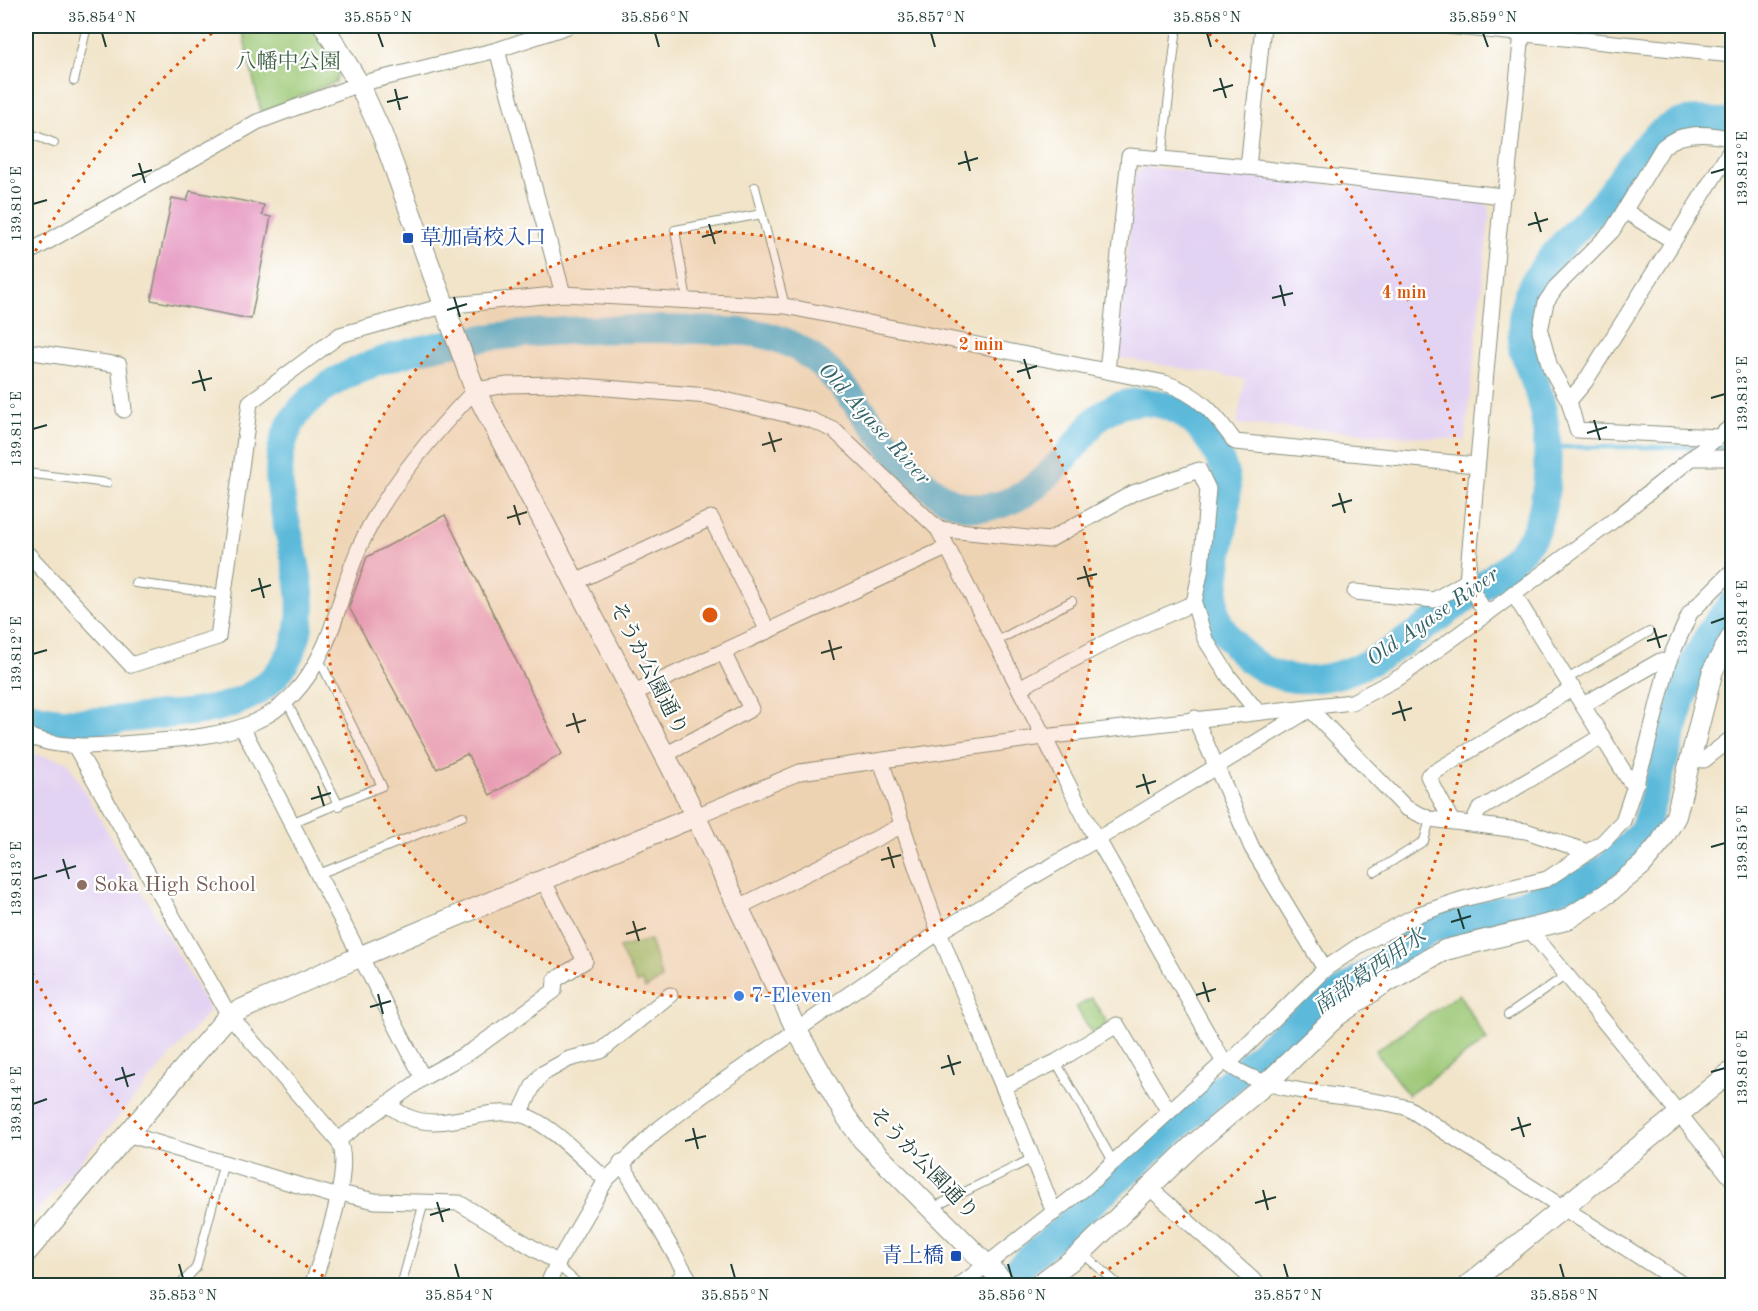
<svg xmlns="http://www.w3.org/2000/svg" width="1758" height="1311" font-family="'Old Standard TT','Noto Serif JP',serif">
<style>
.built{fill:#e3d3f2}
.green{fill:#9bc775;stroke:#5d8254;stroke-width:1.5}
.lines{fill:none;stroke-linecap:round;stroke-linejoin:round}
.stream{stroke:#5cb9da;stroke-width:4.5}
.river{stroke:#5cb9da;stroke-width:28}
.building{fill:#e8a0c6}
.service-casing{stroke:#88907e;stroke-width:10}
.minor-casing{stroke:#88907e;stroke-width:17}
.tertiary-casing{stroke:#88907e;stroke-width:22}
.service{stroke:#fff;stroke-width:8}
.minor{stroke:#fff;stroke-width:15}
.tertiary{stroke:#fff;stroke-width:20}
.ticks{fill:none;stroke:#1f3d34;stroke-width:2}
.ring{fill:none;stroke:#de580e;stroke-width:3;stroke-dasharray:3 6}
.transit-dot{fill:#1a4fb4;stroke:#fff;stroke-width:2}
.education-dot{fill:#8d6e63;stroke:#fff;stroke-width:2}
.shop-dot{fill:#3f7fe0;stroke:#fff;stroke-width:2}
.labels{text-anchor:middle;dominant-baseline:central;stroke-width:4.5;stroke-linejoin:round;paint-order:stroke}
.park-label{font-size:21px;fill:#3e6044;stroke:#fff}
.transit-label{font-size:21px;fill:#164399;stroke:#fff;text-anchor:start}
.street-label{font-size:21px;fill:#1f3d34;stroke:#fff}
.education-label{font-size:21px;fill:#785e54;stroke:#fff;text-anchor:start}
.shop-label{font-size:21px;fill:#366cbe;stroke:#fff;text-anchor:start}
.water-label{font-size:22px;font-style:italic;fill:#316266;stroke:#fff}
.centre{fill:#de580e;stroke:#fff;stroke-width:3}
.ring-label{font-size:18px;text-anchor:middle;font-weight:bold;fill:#de580e;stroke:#fff;stroke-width:4.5;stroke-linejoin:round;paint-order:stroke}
.neatline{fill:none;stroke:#1f3d34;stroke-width:2}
.ticks-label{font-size:15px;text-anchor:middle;fill:#1f3d34}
</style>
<rect width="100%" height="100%" fill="#fff"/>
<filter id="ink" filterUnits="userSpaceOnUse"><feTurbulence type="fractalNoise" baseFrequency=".0167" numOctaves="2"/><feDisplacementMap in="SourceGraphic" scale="12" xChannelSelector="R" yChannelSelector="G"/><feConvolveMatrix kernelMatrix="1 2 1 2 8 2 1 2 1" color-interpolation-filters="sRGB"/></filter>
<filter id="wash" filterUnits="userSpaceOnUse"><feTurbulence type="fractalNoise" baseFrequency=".008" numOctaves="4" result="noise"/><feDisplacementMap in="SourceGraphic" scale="24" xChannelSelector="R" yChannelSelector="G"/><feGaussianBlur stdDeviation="1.35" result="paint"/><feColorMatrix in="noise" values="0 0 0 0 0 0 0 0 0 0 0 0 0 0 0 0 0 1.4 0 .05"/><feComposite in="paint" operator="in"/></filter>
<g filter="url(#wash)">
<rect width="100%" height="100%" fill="#f1e4c9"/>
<g class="built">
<path d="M1144 167 1484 199 1490 210 1465 440 1237 424 1245 379 1117 357 1135 174Z"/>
<path d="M26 753 67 761 210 1010 26 1225Z"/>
</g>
<g class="green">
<path d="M241 26H314L339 70 336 82 261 112Z"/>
<path d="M650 940 662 979 645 989 642 981 637 984 619 948Z"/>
<path d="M1459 994 1487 1040 1408 1095 1375 1051Z"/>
<path d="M1092 998 1108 1024 1092 1034 1076 1007Z"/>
</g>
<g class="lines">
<g class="stream">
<path d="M1546 447H1700"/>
<path d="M1714 447H1732"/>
</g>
<g class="river">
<path d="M26 714C74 729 123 718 173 714 215 711 255 703 281 669 339 591 246 495 293 420 357 319 637 326 745 332 831 338 860 421 915 474 932 491 949 505 973 507 1021 511 1054 471 1082 437 1088 430 1092 422 1099 417 1124 396 1162 398 1187 417 1207 431 1225 462 1227 486 1229 507 1220 544 1218 567 1216 583 1212 604 1218 620 1223 631 1234 645 1242 653 1290 700 1354 676 1402 643 1434 621 1522 564 1535 531 1550 496 1550 447 1543 411 1535 369 1514 355 1524 306 1531 270 1581 227 1605 199 1625 175 1640 144 1667 128 1689 116 1709 120 1732 124"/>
<path d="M998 1286 1286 1031 1429 930 1523 903 1591 878 1609 865 1644 829 1694 661 1712 629 1732 604"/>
</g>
</g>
<g id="blocks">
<g class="building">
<path d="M190 191 264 205 262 215 271 217 251 319 151 300 172 198 187 201Z"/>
<path d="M445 515 562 754 490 795 467 754 437 769 349 607 367 557Z"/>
</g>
</g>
</g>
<g filter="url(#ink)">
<use href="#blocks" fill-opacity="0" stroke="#88907e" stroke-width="1.5"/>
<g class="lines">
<defs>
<g id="service">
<path d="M74 81 87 26"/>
<path d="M26 132 54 143"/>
<path d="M1162 158 1177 26"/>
<path d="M755 187 785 306"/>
<path d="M687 300 675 230 762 214"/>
<path d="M26 473 107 483"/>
<path d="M135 583 222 594"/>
<path d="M995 642 1072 601"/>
<path d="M1567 679 1649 632"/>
<path d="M287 702 339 806"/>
<path d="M291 823 382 786 319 659"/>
<path d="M1375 872 1424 841 1430 819"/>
<path d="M319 874 463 816"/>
<path d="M1508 1015 1565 976"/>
<path d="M1056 1062 1114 1163"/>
<path d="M932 1208 1033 1158"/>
<path d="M1082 1253 1120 1286"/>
<path d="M557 1265 581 1286"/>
<path d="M179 1286 196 1268 224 1162"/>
<path d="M401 1286 424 1202"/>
<path d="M668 1286 683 1270"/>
</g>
<g id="minor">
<path d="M1447 26 1732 55"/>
<path d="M497 50 563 294"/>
<path d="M1248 167 1263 26"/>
<path d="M1502 196 1506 191 1522 33"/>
<path d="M1625 211 1673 241"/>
<path d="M26 254 257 122 359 84 497 50 568 26"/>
<path d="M26 351 119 365 124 410"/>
<path d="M1107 371 1129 156 1248 167 1502 196 1467 581 1486 614"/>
<path d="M1569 401 1585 382 1732 148"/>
<path d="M1718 437 1577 430 1569 401 1550 367 1540 331 1546 302 1556 287 1612 231 1663 147C1682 131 1709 133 1732 139"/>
<path d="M1691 458H1732"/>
<path d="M938 529 1049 540 1133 493 1199 470 1208 489 1201 568 1194 603 1205 639 1230 678 1257 711"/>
<path d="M26 552 131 665 218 637 250 402 340 335 443 306 563 294 785 306 1165 383C1199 394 1215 414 1235 442L1476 465"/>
<path d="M576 582 711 518 768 631"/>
<path d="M1355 592 1434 600 1467 581"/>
<path d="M1513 593 1629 780 1637 782"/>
<path d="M1019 688 1118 636 1194 603"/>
<path d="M634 693 946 548"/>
<path d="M1583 705 1660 661 1668 663"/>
<path d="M1310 709 1406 808 1430 819 1526 831 1588 852"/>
<path d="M1195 718 1252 848 1325 969"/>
<path d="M243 729 423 1078"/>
<path d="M26 735C63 752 107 745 146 742 229 735 287 730 325 645 339 614 345 578 360 546 384 492 434 433 475 390L508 385 556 384 708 396 811 420 834 430 938 529 1096 839"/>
<path d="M75 746 229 1015 338 1140"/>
<path d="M665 755 751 709 723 652"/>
<path d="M1691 759 1704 760 1732 738"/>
<path d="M881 761C901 819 918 877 940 934 976 1028 1019 1119 1054 1213"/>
<path d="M696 816 800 772 1043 737 1352 702 1400 677 1532 581 1618 517 1732 426"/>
<path d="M1451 820 1428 776 1573 688"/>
<path d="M1472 823 1479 810 1602 736"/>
<path d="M1097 838 1222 1059C1266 1099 1353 1092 1408 1108L1685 1286"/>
<path d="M737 908 903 825"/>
<path d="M1530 930 1732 1179"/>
<path d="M1228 1064 1325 969 1360 945 1419 914 1463 899 1547 879 1603 842 1623 821 1645 755 1668 663 1690 613 1732 571"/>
<path d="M1005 1086 1056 1062 1117 1025 1169 1112"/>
<path d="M388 1105C394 1109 401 1114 408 1117 443 1132 482 1107 518 1114 545 1118 585 1161 606 1180"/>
<path d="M520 1114 533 1086 542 1074 569 1059 601 1051 670 995"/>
<path d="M127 1134 338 1197"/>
<path d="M621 1162 693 1286"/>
<path d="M1150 1188 1260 1286"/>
<path d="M340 1193 375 1201 459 1203 558 1263"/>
<path d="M312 1286C322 1255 355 1165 338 1140L423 1078 473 1050 554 991 555 980 585 961 543 880"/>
<path d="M547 1286 557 1264 606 1180 656 1131 703 1095 939 932 1106 834 1312 708"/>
<path d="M959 1286 1086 1187 1225 1061"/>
</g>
<g id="tertiary">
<path d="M324 26 359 84 382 134 475 390 683 790 796 1029 845 1115 862 1139 1008 1286"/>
<path d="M26 1253 229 1015 359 957 696 816"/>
<path d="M1037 1286 1081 1253 1192 1146 1268 1082 1337 1016 1383 984 1445 950 1566 920 1608 893 1642 865 1661 842 1676 816 1713 670 1732 636"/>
<path d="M1467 1286 1732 1071"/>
</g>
</defs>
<use href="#service" class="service-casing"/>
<use href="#minor" class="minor-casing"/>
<use href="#tertiary" class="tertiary-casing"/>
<use href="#service" class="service"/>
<use href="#minor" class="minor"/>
<use href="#tertiary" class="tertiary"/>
</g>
</g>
<path class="ticks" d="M102 33 106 47M378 33 383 47M655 33 659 47M931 33 935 47M1207 33 1211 47M1483 33 1488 47M1220 78 1226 98M395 89 400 110M1213 91 1233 85M387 102 408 97M965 151 970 171M139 163 145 183M958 164 978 158M1711 173 1725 169M132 176 152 170M33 204 47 200M1535 212 1541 232M709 224 715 244M1528 225 1548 219M702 237 722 231M1280 285 1285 306M454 297 460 317M1272 298 1293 293M447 310 467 304M1024 359 1030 379M199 370 205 391M1017 372 1037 366M192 383 212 378M1711 398 1725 394M1594 420 1600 440M33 429 47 425M769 432 775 452M1587 433 1607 427M762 445 782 439M1339 493 1345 513M514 505 520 525M1332 506 1352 500M507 518 527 512M1084 566 1090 587M259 578 264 598M1077 579 1097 574M251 591 271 585M1711 623 1725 618M1654 628 1660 648M829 640 834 660M1647 641 1667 635M821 653 842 647M33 654 47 650M1399 701 1405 721M573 713 579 733M1392 714 1412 708M566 726 586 720M1143 774 1149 794M318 786 324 806M1136 787 1156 781M311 799 331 793M888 847 894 868M1711 847 1725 843M63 859 69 879M881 860 901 855M56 872 76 866M33 879 47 875M1458 909 1464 929M633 921 639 941M1451 922 1471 916M626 934 646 928M1203 982 1209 1002M378 994 383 1014M1196 995 1216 989M370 1007 391 1001M948 1055 954 1075M122 1067 128 1087M941 1068 961 1062M1711 1072 1725 1068M115 1080 135 1074M33 1104 47 1099M1518 1117 1524 1137M693 1128 698 1149M1511 1130 1531 1124M685 1141 706 1136M1263 1190 1268 1210M437 1202 443 1222M1255 1203 1276 1197M430 1215 450 1209M179 1264 183 1278M455 1264 459 1278M731 1264 735 1278M1008 1264 1012 1278M1284 1264 1288 1278M1560 1264 1564 1278"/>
<circle cx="710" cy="615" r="383" fill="#de580e" fill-opacity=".12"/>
<g class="ring">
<circle cx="710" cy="615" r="383"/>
<path d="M339 1285A766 766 0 0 1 27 963M27 267A766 766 0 0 1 218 28M1202 28A766 766 0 0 1 1081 1285"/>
</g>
<g class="transit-dot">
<rect x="402" y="232" width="12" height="12" rx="3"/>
<rect x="950" y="1250" width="12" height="12" rx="3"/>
</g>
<circle class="education-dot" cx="82" cy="885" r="6"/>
<circle class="shop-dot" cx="739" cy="996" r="6"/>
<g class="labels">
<g class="park-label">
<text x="288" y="62">八幡中公園</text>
</g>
<g class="transit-label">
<text x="420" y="238">草加高校入口</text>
<text x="944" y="1256" text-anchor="end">青上橋</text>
</g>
<g class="street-label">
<text transform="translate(648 669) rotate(63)">そうか公園通り</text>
<text transform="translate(923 1164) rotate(46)">そうか公園通り</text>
</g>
<g class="education-label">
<text x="94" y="885">Soka High School</text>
</g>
<g class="shop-label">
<text x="751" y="996">7-Eleven</text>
</g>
<g class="water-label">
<text transform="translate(874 424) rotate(48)">Old Ayase River</text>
<text transform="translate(1433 617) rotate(-35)">Old Ayase River</text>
<text transform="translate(1370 972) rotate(-35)">南部葛西用水</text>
</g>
</g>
<circle cx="710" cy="615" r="9" class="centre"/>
<g class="ring-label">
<text x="1404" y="298">4 min</text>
<text x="981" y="350">2 min</text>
</g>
<rect width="1758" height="1311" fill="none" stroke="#fff" stroke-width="66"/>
<rect x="33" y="33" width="1692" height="1245" class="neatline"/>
<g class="ticks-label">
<text x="102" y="22">35.854°N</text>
<text x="378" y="22">35.855°N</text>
<text x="655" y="22">35.856°N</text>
<text x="931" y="22">35.857°N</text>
<text x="1207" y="22">35.858°N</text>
<text x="1483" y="22">35.859°N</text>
<text transform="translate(1742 169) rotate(-90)" y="5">139.812°E</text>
<text transform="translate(16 204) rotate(-90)" y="5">139.810°E</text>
<text transform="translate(1742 394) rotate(-90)" y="5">139.813°E</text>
<text transform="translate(16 429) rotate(-90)" y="5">139.811°E</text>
<text transform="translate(1742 618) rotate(-90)" y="5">139.814°E</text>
<text transform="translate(16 654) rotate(-90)" y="5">139.812°E</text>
<text transform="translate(1742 843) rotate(-90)" y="5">139.815°E</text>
<text transform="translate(16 879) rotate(-90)" y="5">139.813°E</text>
<text transform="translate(1742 1068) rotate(-90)" y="5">139.816°E</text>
<text transform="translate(16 1104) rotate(-90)" y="5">139.814°E</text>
<text x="183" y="1300">35.853°N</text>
<text x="459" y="1300">35.854°N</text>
<text x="735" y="1300">35.855°N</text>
<text x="1012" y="1300">35.856°N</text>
<text x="1288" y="1300">35.857°N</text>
<text x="1564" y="1300">35.858°N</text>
</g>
</svg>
